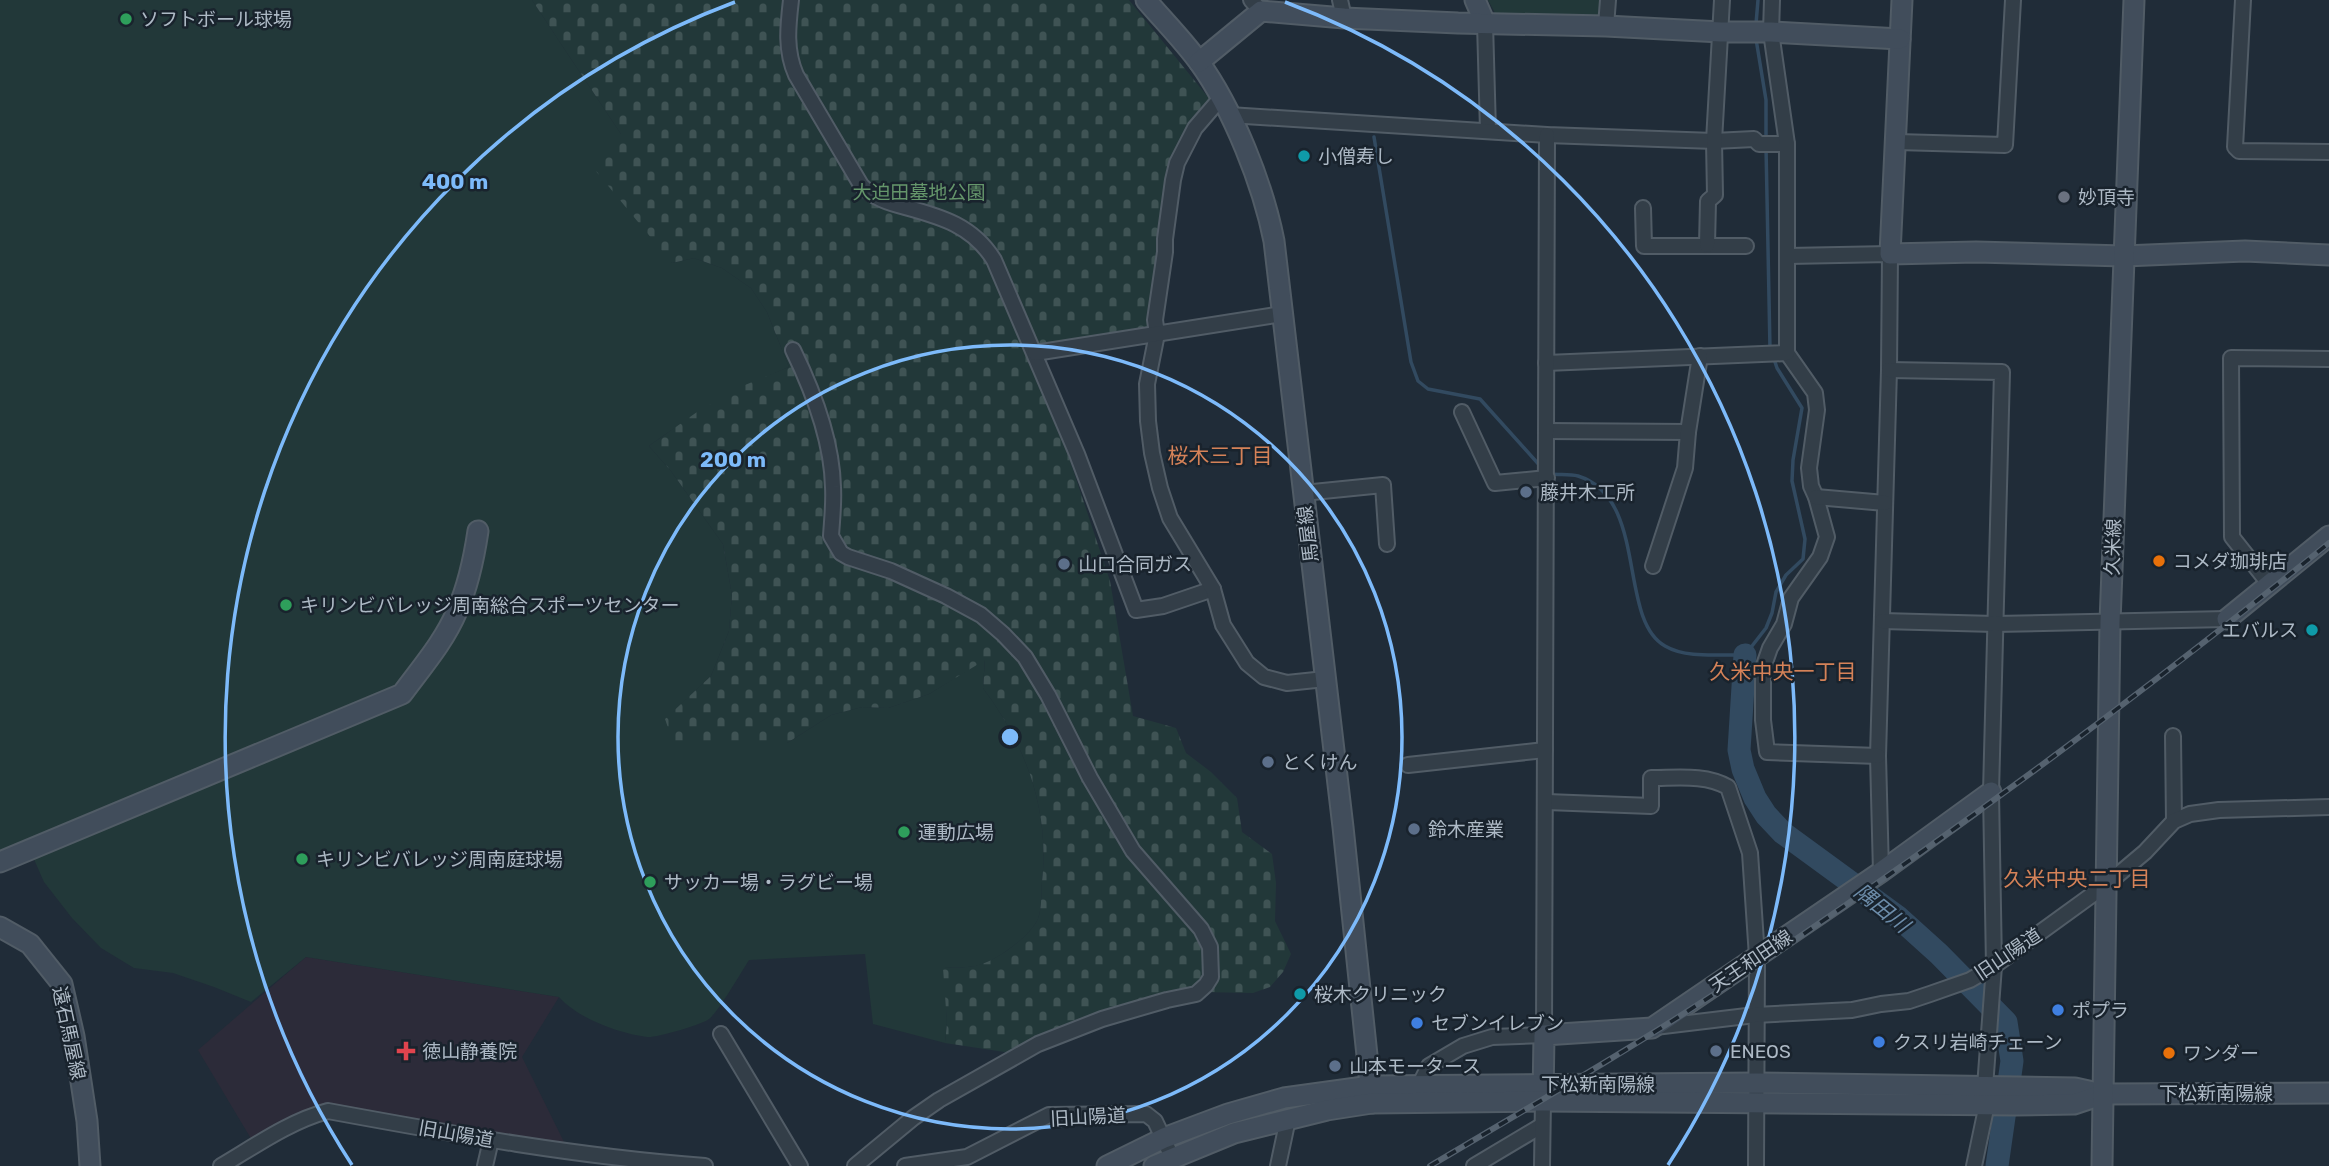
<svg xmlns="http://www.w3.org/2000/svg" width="2329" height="1166" font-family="Rubik,'Noto Sans JP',sans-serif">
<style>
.medical{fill:#2c2b39}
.green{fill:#223839}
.cemetery{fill:url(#cemetery-stones)}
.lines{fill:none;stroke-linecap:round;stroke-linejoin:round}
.stream{stroke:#324a60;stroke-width:3.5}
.river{stroke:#324a60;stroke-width:23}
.street-casing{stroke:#515c66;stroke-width:18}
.secondary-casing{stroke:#515c66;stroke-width:23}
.street{stroke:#333e48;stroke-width:14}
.secondary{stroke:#414d5b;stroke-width:19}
.rail-casing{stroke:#55626f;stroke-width:6}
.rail{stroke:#19232d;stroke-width:3.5;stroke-dasharray:10;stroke-linecap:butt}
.ring{fill:none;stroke:#7dbafa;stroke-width:3.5}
.leisure-dot{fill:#2e9e5b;stroke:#19232d;stroke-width:2.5}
.culture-dot{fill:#0f9aa8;stroke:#19232d;stroke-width:2.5}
.worship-dot{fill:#6b7280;stroke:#19232d;stroke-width:2.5}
.service-dot{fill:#5c6f8a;stroke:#19232d;stroke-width:2.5}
.food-dot{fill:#e8710a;stroke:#19232d;stroke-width:2.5}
.shop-dot{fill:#3f7fe0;stroke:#19232d;stroke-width:2.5}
.health-dot{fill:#e0444e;stroke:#19232d;stroke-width:2.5}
.labels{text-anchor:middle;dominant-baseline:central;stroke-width:5;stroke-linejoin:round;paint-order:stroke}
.poi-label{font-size:19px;fill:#adb9c5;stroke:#19232d;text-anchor:start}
.park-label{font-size:19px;fill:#65966b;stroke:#19232d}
.street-label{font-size:19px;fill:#adb9c5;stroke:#19232d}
.neighbourhood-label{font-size:21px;fill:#d58258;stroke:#19232d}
.water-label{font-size:21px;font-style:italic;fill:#6d8daa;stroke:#19232d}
.centre{fill:#7dbafa;stroke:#19232d;stroke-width:3.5}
.ring-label{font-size:21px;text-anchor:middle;font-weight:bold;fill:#7dbafa;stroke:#19232d;stroke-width:5;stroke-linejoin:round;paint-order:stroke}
</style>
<defs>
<pattern id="cemetery-stones" width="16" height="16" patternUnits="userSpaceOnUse" patternTransform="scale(1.75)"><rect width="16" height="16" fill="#223839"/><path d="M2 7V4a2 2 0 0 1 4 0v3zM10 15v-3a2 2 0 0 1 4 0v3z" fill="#3f5354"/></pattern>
</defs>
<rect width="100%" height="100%" fill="#202c38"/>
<path class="medical" d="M306 957 559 997 522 1057 565 1144 327 1107 256 1147 198 1050Z"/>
<g class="green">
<path d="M0 0H532L621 134 672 263 694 258 722 268 751 288 767 312 789 367C735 390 697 412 649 446L671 471 723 544 732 595 729 631 711 676 666 719 787 743 831 715 862 707 888 708 929 694 985 659 983 688C1026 745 1050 810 1042 882 1041 893 1042 909 1038 919 1030 937 994 963 976 966 965 968 954 967 944 968L947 1023 945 1043 873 1024 865 954 749 960C742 971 717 1014 709 1019 701 1025 656 1038 647 1037 618 1033 579 1019 559 997L306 957 251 1002 214 987 173 973 134 968 101 948 72 918 44 882 29 848 0 861Z"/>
<path d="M1488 0H1600L1598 18 1495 13Z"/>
</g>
<path class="cemetery" d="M532 0H1129L1212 102 1188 125 1170 171 1155 331 1033 349 1110 581 1133 716 1176 728 1186 753 1211 772 1237 798 1242 832 1272 854 1276 883 1275 921 1291 954 1283 972 1270 987 1253 993 1201 992 1018 1054 945 1043 947 1023 943 968C954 967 965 968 975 966 994 963 1030 937 1038 919 1042 909 1041 893 1042 882 1050 810 1026 745 983 688L985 660 929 694 888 708 862 707 831 715 787 743 673 742 665 719 711 676 729 631 732 595 723 544 671 471 649 446 697 412 745 385 789 367 767 312 751 288 722 268 694 258 672 263 595 170 621 134Z"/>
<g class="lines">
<g class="stream">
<path d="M1756 24 1758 0"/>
<path d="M1756 39 1766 100V139"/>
<path d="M1374 137 1411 362 1418 381 1428 389 1480 399 1542 468"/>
<path d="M1766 147 1770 349"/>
<path d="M1551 474C1559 475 1570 474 1578 476 1649 498 1617 619 1665 646 1687 659 1720 654 1745 655L1766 628 1772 613 1776 592 1786 575 1803 559 1805 539 1792 481 1793 460 1802 408 1777 368 1773 356"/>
</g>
<path class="river" d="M1745 655 1739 750 1743 769 1755 798 1766 815 1783 833 1898 917 1939 954 2006 1022 2012 1061 1997 1166"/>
<defs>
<g id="street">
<path d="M791 0C788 26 785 50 796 75L861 185C873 198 889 203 905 207 942 217 973 226 994 260L1077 454 1136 610 1163 606 1213 589"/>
<path d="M1251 0 1261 11"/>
<path d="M1340 0 1344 18"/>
<path d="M2243 0 2235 147 2239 151 2329 152"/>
<path d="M1485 23 1488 131"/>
<path d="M1606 26 1608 0"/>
<path d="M1220 99 1195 128 1177 163 1173 180 1165 239V252L1155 320 1157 334 1147 384 1148 421 1152 453 1160 488 1170 518 1213 589 1223 625 1247 663 1264 677 1287 683 1325 679"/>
<path d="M1229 115 1547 135 1714 141 1754 139 1759 144H1787"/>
<path d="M1897 142 2005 145 2013 0"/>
<path d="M1643 208 1644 246H1746"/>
<path d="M1707 245 1708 201 1715 195 1714 141 1722 0"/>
<path d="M1788 256 1890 254 1889 370 1878 756 1881 872"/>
<path d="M793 350C813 391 832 441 833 487 834 503 832 520 831 536L841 553 848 557 891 571 946 596 981 615 1003 634 1025 657 1048 695 1090 778 1133 851 1201 929 1210 947 1211 977 1206 985 1196 994 1167 1000 1102 1019 1038 1044 939 1100 913 1118 855 1166"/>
<path d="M1035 353 1282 314"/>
<path d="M1787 353 1815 393 1817 410 1809 468 1811 486 1816 497 1827 537 1820 557 1791 598 1784 624 1770 648 1763 668V720L1767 752 1878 756"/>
<path d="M1546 363 1787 353V144L1771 32 1772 0"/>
<path d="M1889 370 2002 372 1991 792 1994 966 1985 1087"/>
<path d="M1462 412 1495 483 1547 478"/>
<path d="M1546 431 1688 432"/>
<path d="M1303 493 1383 485 1387 544"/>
<path d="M1816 497 1885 503"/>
<path d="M1653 566 1685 468 1688 432 1700 356"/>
<path d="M2270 585 2232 537 2231 358 2329 359"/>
<path d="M1882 621 1995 624 2227 619"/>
<path d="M2173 736 2174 821"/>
<path d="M1408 765 1545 750"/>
<path d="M1547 802 1651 806V778C1677 778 1705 774 1728 787L1750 853 1757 957 1756 1166"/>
<path d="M1655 1027 1755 1015 1852 1010 1881 1004 1909 1001 1930 994 1970 980 1994 966 2107 884 2145 852 2174 821 2190 814 2219 810 2329 807"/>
<path d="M721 1034 800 1166"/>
<path d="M1420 1084 1429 1066 1463 1046 1492 1037 1544 1035 1547 135"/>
<path d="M221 1166C255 1146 290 1121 328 1111 453 1134 579 1157 705 1166"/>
<path d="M485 1166 491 1140"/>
<path d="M905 1166 967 1157 1049 1115 1146 1114 1155 1121 1172 1157"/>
<path d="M1278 1166 1288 1119"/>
<path d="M1474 1166 1541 1126"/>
<path d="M1542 1166 1543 1101"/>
<path d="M1974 1166 1987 1104"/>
</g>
<g id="secondary">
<path d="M1146 0C1163 20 1183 40 1199 62 1233 109 1263 185 1274 241L1343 827 1372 1103"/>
<path d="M1475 0 1485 23"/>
<path d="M1902 0 1890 254 1976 252 2124 256 2245 251 2329 255"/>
<path d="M1199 62 1261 11 1344 18 1458 23 1606 26 1721 32H1771L1900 39"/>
<path d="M2227 619 2329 536"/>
<path d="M0 862 402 694C421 668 444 642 457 611 468 586 474 558 478 531"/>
<path d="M0 927 30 944 62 984 74 1036 87 1121 90 1166"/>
<path d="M1543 1098 1544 1035 1652 1028 1881 872 1991 792"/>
<path d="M1107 1166 1164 1138 1228 1114 1284 1098 1371 1086 1757 1083 2075 1088 2102 1094 2329 1093"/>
<path d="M1154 1166 1234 1133 1327 1110 1372 1103 1543 1101 2016 1105 2074 1104 2101 1095"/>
<path d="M2102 1166 2110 622 2134 0"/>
</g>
</defs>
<use href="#street" class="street-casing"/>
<use href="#secondary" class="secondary-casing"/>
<use href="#street" class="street"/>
<use href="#secondary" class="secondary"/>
<defs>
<path id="rail" d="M1430 1166C1528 1108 1627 1051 1722 989 1931 850 2134 701 2329 543"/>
</defs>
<use href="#rail" class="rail-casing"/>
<use href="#rail" class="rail"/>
</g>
<g class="ring">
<circle cx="1010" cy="737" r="392"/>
<path d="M352 1165A785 785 0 0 1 735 2M1285 2A785 785 0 0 1 1668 1165"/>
</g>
<g class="leisure-dot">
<circle cx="126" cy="19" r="7"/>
<circle cx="286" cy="605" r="7"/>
<circle cx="904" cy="832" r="7"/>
<circle cx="302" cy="859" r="7"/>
<circle cx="650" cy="882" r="7"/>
</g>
<g class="culture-dot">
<circle cx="1304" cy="156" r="7"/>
<circle cx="2312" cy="630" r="7"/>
<circle cx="1300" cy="994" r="7"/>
</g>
<circle class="worship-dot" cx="2064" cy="197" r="7"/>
<g class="service-dot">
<circle cx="1526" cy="492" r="7"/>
<circle cx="1064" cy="564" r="7"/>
<circle cx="1268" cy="762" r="7"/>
<circle cx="1414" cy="829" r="7"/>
<circle cx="1716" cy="1051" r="7"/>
<circle cx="1335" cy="1066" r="7"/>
</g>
<g class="food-dot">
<circle cx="2159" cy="561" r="7"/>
<circle cx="2169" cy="1053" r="7"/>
</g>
<g class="shop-dot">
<circle cx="2058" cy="1010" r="7"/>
<circle cx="1417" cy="1023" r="7"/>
<circle cx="1879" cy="1042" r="7"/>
</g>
<path class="health-dot" d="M402.5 1040.5h7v7h7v7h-7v7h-7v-7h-7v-7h7z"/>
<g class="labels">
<g class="poi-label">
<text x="140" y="19">ソフトボール球場</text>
<text x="1318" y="156">小僧寿し</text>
<text x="2078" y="197">妙頂寺</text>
<text x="1540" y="492">藤井木工所</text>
<text x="2173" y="561">コメダ珈琲店</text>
<text x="1078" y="564">山口合同ガス</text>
<text x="300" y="605">キリンビバレッジ周南総合スポーツセンター</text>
<text x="2298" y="630" text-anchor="end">エバルス</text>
<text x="1282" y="762">とくけん</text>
<text x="1428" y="829">鈴木産業</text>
<text x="918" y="832">運動広場</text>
<text x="316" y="859">キリンビバレッジ周南庭球場</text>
<text x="664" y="882">サッカー場・ラグビー場</text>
<text x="1314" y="994">桜木クリニック</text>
<text x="2072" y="1010">ポプラ</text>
<text x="1431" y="1023">セブンイレブン</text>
<text x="1893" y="1042">クスリ岩崎チェーン</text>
<text x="422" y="1051">徳山静養院</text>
<text x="1730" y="1051">ENEOS</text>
<text x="2183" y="1053">ワンダー</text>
<text x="1349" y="1066">山本モータース</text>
</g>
<g class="park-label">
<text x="919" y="192">大迫田墓地公園</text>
</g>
<g class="street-label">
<text transform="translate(1308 534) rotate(-97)">馬屋線</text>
<text transform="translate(2113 547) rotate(-88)">久米線</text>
<text transform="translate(2008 954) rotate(-34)">旧山陽道</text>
<text transform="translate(1751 961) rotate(-34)">天王和田線</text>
<text transform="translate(69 1033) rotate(78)">遠石馬屋線</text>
<text x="1598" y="1084">下松新南陽線</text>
<text x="2216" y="1093">下松新南陽線</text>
<text transform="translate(1088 1117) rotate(-3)">旧山陽道</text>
<text transform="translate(456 1134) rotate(10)">旧山陽道</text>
</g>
<g class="neighbourhood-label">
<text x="1220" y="455">桜木三丁目</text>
<text x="1783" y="671">久米中央一丁目</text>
<text x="2077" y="878">久米中央二丁目</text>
</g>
<g class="water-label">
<text transform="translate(1882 908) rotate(39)">隅田川</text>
</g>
</g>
<circle cx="1010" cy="737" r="10" class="centre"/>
<g class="ring-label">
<text x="455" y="189">400 m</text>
<text x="733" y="467">200 m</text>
</g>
</svg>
